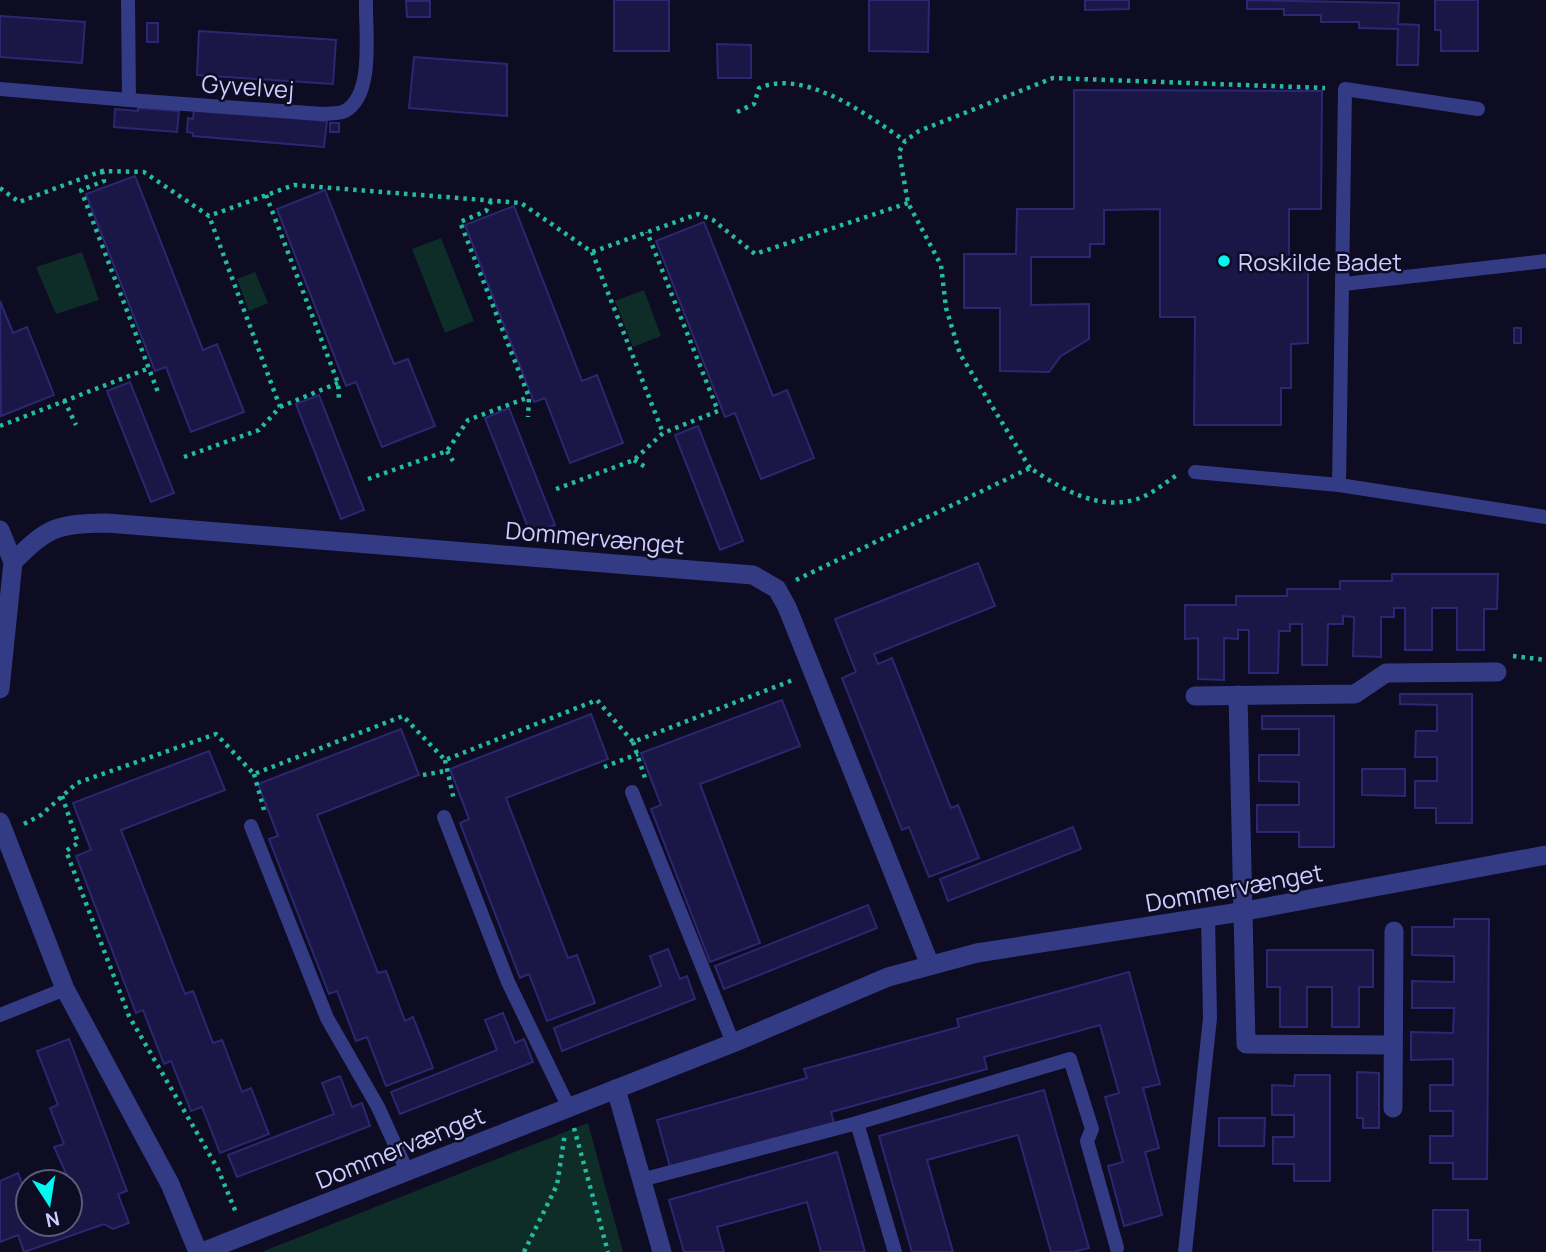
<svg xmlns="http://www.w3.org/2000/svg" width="1546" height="1252" font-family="Manrope,sans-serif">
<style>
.green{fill:#0e2d28}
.building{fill:#1a1645;stroke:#2c2772;stroke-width:2}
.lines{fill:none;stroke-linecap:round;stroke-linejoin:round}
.path{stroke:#25bb9f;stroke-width:4.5;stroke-dasharray:3.5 5;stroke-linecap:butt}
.service{stroke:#333b85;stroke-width:14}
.minor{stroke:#333b85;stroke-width:19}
.poi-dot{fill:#00f8f0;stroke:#0d0c22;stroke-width:2.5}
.labels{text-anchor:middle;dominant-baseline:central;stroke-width:5;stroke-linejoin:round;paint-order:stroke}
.street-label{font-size:24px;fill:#cdceff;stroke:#0d0c22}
.poi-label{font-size:24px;fill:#cdceff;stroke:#0d0c22;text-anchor:start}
</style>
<rect width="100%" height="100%" fill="#0d0c22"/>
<g class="green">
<path d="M441 238 474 321 445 333 412 249Z"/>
<path d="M82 252 99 300 56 314 36 267Z"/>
<path d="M255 272 268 303 249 311 237 279Z"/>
<path d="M644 290 661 336 633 347 615 301Z"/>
<path d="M588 1123 623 1252H264V1251Z"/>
</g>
<g class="building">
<rect x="614" y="0" width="55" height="51"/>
<path d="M869 0H929L928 52 869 51Z"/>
<path d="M1085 0H1129V9L1085 10Z"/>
<path d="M1247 0 1399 3 1398 24 1419 25 1418 65H1397L1398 29 1359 28V22H1321V15H1284V9H1247Z"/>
<path d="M1435 0H1478V51H1441V30H1435Z"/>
<path d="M406 1H430V17H407Z"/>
<path d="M0 16 85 22 82 63 0 57Z"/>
<rect x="147" y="23" width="11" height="19"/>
<path d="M199 31 336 40 333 84 197 75Z"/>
<path d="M717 44 751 45V78H718Z"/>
<path d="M414 57 507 64V116L409 108Z"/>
<path d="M1074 90 1322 91 1321 209H1289V264H1308V343L1291 344V388H1281V425H1194L1195 317H1160V209L1104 210V244H1090V257H1031V305L1089 304V339L1061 356 1049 372 1000 371V308H964V254H1016L1017 209H1074Z"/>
<path d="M138 108 179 111 177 132 114 127 115 109 138 111Z"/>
<path d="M194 110 327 121 324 147 193 136V133L187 132 188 118 193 119Z"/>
<rect x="330" y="123" width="9" height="9"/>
<path d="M135 176 203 350 217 344 244 412 191 432 166 367 155 371 86 194Z"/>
<path d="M325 190 394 364 408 359 435 426 382 447 356 382 346 386 277 209Z"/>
<path d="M514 206 582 381 597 375 623 443 570 463 545 398 534 402 465 225Z"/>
<path d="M704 222 773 396 787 390 814 458 761 479 735 413 725 417 656 241Z"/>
<path d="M0 301 13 333 27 327 54 395 1 416Z"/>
<rect x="1514" y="328" width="7" height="15"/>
<path d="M130 382 174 493 151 502 107 391Z"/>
<path d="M319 395 364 510 341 519 296 404Z"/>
<path d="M509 408 555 525 531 535 485 418Z"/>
<path d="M698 426 743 541 720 550 675 435Z"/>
<path d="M978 563 995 606 874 654 878 664 892 658 951 808 958 805 979 858 929 877 909 827 902 830 842 678 856 672 835 619Z"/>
<path d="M1392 574H1498L1497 609H1484V650H1457V608H1432V650H1405V608H1394V617H1381V657L1353 656 1354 617 1343 616V624H1328L1327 665H1302V624H1290V631H1279L1278 673H1249V630H1238V639L1224 638V680L1198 679V638L1185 639V605H1236V596H1287V589H1340V581H1392Z"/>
<path d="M1400 694H1472V823H1436V808H1415V781H1437V757H1415L1416 731H1437V705L1400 704Z"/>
<path d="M782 700 800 746 700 784 760 943 710 962 651 809 661 805 641 753Z"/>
<path d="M591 714 608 759 506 798 568 958 577 955 595 1003 547 1021 529 974 520 978 460 823 469 819 450 769Z"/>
<path d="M1262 716H1334V847H1299V832H1257V805H1299V782L1259 781V755H1299V729H1262Z"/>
<path d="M401 729 419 775 317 815 378 973 386 971 405 1021 413 1017 433 1068 386 1086 367 1037 356 1041 337 991 329 994 269 839 278 836 258 784Z"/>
<path d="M209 751 225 790 121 830 185 994 193 991 213 1043 222 1040 242 1092 251 1088 269 1134 220 1153 202 1107 191 1111 171 1061 164 1064 143 1010 136 1013 76 856 91 850 73 803Z"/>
<path d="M1362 769H1405V796L1362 795Z"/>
<path d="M1073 827 1081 849 948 901 940 879Z"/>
<path d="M868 905 877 928 724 989 715 966Z"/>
<path d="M1454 919H1489L1487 1179H1453V1163H1430V1136H1453V1111H1430V1085H1453V1059L1411 1060V1032L1453 1033 1454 1008H1412V981L1454 982V956L1412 955V927H1454Z"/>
<path d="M668 949 680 979 687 976 695 999 562 1051 554 1028 661 986 650 956Z"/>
<path d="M1267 950H1373V987H1359V1027H1332V987H1307V1027H1280V987H1267Z"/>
<path d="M1129 972 1160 1084 1143 1088 1159 1148 1145 1152 1162 1215 1124 1226 1108 1166 1123 1162 1105 1097 1119 1093 1100 1025 984 1057 987 1069 831 1112 834 1123 670 1167 657 1120 807 1078 804 1069 959 1027 957 1019Z"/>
<path d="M503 1013 515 1043 524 1039 533 1062 400 1114 391 1092 497 1050 485 1020Z"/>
<path d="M69 1039 127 1191 118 1194 129 1223 113 1229 104 1224 24 1252 18 1235 0 1242V1181L18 1173 28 1199V1224H70V1182L54 1147 64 1144 50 1108 58 1105 37 1051Z"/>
<path d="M1357 1072 1379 1073V1128H1363V1118H1357Z"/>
<path d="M1295 1075H1330V1181H1294V1164H1273V1137H1294V1115H1272V1085L1294 1086Z"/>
<path d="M340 1076 352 1107 362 1103 370 1126 237 1177 228 1155 334 1114 322 1083Z"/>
<path d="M1044 1090 1089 1248 1073 1252H1051L1018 1135 927 1160 953 1252H912L879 1136Z"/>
<path d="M1219 1118H1265L1264 1146H1219Z"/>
<path d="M837 1152 865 1252H821L807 1202 717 1227 724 1252H684L669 1200Z"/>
<path d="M1433 1210H1468V1240H1480V1252H1433Z"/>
</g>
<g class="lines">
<g class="path">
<path d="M737 112 754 104 759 88C805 68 869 116 905 141"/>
<path d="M102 171 104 181 81 190 159 395"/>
<path d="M0 188 19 202 102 171 144 172 209 216 294 185 521 203 592 252 698 214 713 220 755 254 908 203"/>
<path d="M266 195 338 383 339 400"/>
<path d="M491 201 486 211 460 222 529 397 528 417"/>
<path d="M592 252 663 433"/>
<path d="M64 400 76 425"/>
<path d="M280 407 338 383"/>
<path d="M0 426 147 369"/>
<path d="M447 451 453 461"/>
<path d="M184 457 259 430 280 407 209 216"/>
<path d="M634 460 647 468"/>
<path d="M1030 468 960 354 946 308 941 265 908 203 899 152 905 141 919 131 1053 78 1325 88"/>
<path d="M368 479 447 451 468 420 529 397"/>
<path d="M556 489 634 460 663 433 718 411 647 232"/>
<path d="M796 580 1030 468C1061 488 1095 510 1134 500 1150 496 1163 484 1177 475"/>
<path d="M1513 656 1546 660"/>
<path d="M633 742 645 778"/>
<path d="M445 760 454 800"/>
<path d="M604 767 638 754"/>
<path d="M254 774 264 810"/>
<path d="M423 775 445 771"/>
<path d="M62 796 78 843 66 851 129 1016 218 1169 237 1215"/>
<path d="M24 824 41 815 77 783 216 734 254 774 403 716 445 760 597 700 633 742 793 680"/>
<path d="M574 1128 608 1252"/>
<path d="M524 1252 557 1185 565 1133"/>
</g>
<g class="service">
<path d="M128 0 129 100 323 114C330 113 340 114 345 111 375 95 365 29 366 0"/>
<path d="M0 89 129 100"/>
<path d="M1344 284 1546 261"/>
<path d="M1195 472 1339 485 1546 517"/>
<path d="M1339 485 1345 89 1478 109"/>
<path d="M632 792 733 1043"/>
<path d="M444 817 508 982 569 1108"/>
<path d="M251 826 327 1018 378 1107 407 1171"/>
<path d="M0 1015 65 989"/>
<path d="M857 1123 895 1252"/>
<path d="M641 1180 857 1123 1070 1059 1092 1129 1087 1141 1117 1248"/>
<path d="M1185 1252 1210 1018 1208 917"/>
</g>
<g class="minor">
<path d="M0 530 13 562 0 689"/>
<path d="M13 562C49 526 57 524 107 523L753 575 777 589 787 607 930 965"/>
<path d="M1238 695 1246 1044 1393 1045"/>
<path d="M1195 696 1355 694 1386 673 1497 672"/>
<path d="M0 822 65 989 170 1184 198 1252"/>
<path d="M616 1089 662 1252"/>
<path d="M1393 1108 1394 931"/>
<path d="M202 1252 733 1043 888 977 977 953 1240 912 1546 855"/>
</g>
</g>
<circle class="poi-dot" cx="1224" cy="261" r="7"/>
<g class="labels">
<g class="street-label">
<text transform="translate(248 86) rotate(4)">Gyvelvej</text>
<text transform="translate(595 537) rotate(5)">Dommervænget</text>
<text transform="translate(1234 887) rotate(-10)">Dommervænget</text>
<text transform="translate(400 1147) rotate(-22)">Dommervænget</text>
</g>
<g class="poi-label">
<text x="1238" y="261">Roskilde Badet</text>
</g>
</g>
<g transform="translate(49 1203) rotate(168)"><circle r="33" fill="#0d0c22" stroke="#5a5a7a" stroke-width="2"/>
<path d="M0-5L12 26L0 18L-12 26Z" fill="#00f8f0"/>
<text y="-10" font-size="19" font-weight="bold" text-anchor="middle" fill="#cdceff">N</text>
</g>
</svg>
